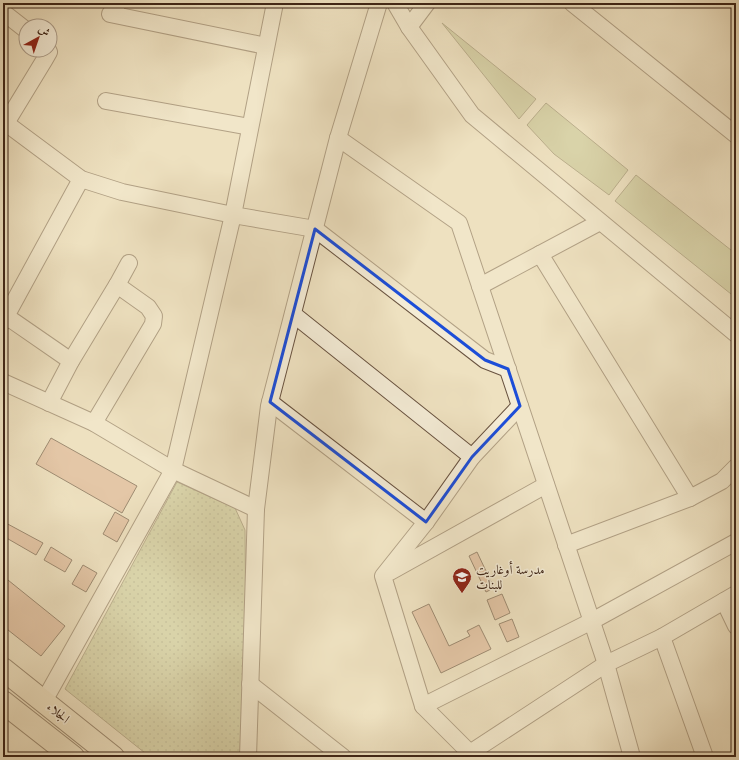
<svg xmlns="http://www.w3.org/2000/svg" width="739" height="760" font-family="Cardo,Amiri,serif">
<style>
.grass{fill:#bfc18e;stroke:#7e7252}
.park{fill:url(#park-dots);stroke:#7e7252}
.building{fill:#d8a689;stroke:#3d2416}
.lines{fill:none;stroke-linecap:round;stroke-linejoin:round}
.minor-casing{stroke:#695340;stroke-width:18}
.highway-casing{stroke:#3d2416;stroke-width:24}
.minor{stroke:#f4ecd6;stroke-width:16}
.highway{stroke:#eee1c0;stroke-width:22}
.marked{fill:none;stroke:#1d4ed8;stroke-width:3;stroke-linejoin:round}
.labels{text-anchor:middle;dominant-baseline:central;stroke-width:3;stroke-linejoin:round;paint-order:stroke}
.poi-label{font-size:13px;fill:#3d2416;stroke:#f4ecd6;text-anchor:start}
.street-label{font-size:13px;fill:#3d2416;stroke:#f4ecd6}
</style>
<defs>
<pattern id="park-dots" width="8" height="8" patternUnits="userSpaceOnUse"><rect width="8" height="8" fill="#bfc18e"/><path d="M2 2h.1M6 6h.1" fill="none" stroke="#9c9d73" stroke-width="1.8" stroke-linecap="round"/></pattern>
</defs>
<rect width="100%" height="100%" fill="#eee1c0"/>
<filter id="stains"><feTurbulence type="fractalNoise" baseFrequency=".005" numOctaves="4"/><feColorMatrix values="0 0 0 0 .2 0 0 0 0 .09 0 0 0 0 .02 0 0 0 .5 -.17"/></filter>
<radialGradient id="worn" r=".72"><stop offset=".6" stop-color="#630" stop-opacity="0"/><stop offset="1" stop-color="#630" stop-opacity=".3"/></radialGradient>
<g class="grass">
<path d="M442 23 536 99 519 119Z"/>
<path d="M546 103 628 170 609 195 554 154 527 125Z"/>
<path d="M636 175 736 254V298L615 201Z"/>
</g>
<path class="park" d="M177 482 235 508 245 530 247 757H150L65 689Z"/>
<g class="building">
<path d="M51 438 137 486 122 513 36 464Z"/>
<path d="M115 512 129 520 117 542 103 534Z"/>
<path d="M4 522 43 543 36 555 3 536V524Z"/>
<path d="M51 547 72 560 65 572 44 560Z"/>
<path d="M477 552 494 588 486 592 469 556Z"/>
<path d="M83 565 97 573 86 592 72 584Z"/>
<path d="M3 576 65 626 41 656 3 626Z"/>
<path d="M502 594 510 613 495 620 487 600Z"/>
<path d="M429 604 449 646 470 636 467 631 479 625 491 649 441 673 412 612Z"/>
<path d="M512 619 519 637 507 642 499 624Z"/>
</g>
<g class="lines">
<defs>
<g id="minor">
<path d="M118 3 110 14 266 46"/>
<path d="M395 3 409 27 472 115 736 334"/>
<path d="M572 3 736 135"/>
<path d="M3 12 26 30"/>
<path d="M409 27 427 3"/>
<path d="M106 101 250 127"/>
<path d="M3 121 81 179 122 192 233 215 315 229 485 360 508 369"/>
<path d="M3 128 45 59 49 52 48 50"/>
<path d="M338 138 459 223 606 664 632 757"/>
<path d="M540 254 690 498"/>
<path d="M480 286 600 222"/>
<path d="M3 314 71 361"/>
<path d="M293 314 472 457"/>
<path d="M3 322 81 179"/>
<path d="M3 382 94 423 173 470 256 509"/>
<path d="M270 402 426 522"/>
<path d="M49 403 71 361 117 285 129 263"/>
<path d="M94 423 153 324 154 316 148 307 117 285"/>
<path d="M566 545 690 498 722 481 736 467"/>
<path d="M390 572 546 485"/>
<path d="M724 601 736 626"/>
<path d="M662 637 705 757"/>
<path d="M250 684 343 757"/>
<path d="M44 701 173 470 233 215 275 3"/>
<path d="M423 706 592 621 736 542"/>
<path d="M470 753 423 706 383 576 426 522 472 457 520 406"/>
<path d="M248 757 256 509 269 406 338 138 379 3"/>
<path d="M466 757 470 753 606 664 662 637 736 594"/>
</g>
<g id="highway">
<path d="M3 669 113 757"/>
<path d="M3 702 73 757"/>
</g>
</defs>
<use href="#minor" class="minor-casing"/>
<use href="#highway" class="highway-casing"/>
<use href="#minor" class="minor"/>
<use href="#highway" class="highway"/>
</g>
<path d="M0 0H739V760H0ZM315 229 485 360 508 369 520 406 472 457 426 522 270 402Z" fill="#eee1c0" fill-opacity=".55" fill-rule="evenodd"/>
<path class="marked" d="M315 229 485 360 508 369 520 406 472 457 426 522 270 402Z"/>
<defs>
<symbol id="school-pin" viewBox="-11 -11 22 30"><path d="M0 17L-7.5 6A9.5 9.5 0 1 1 7.5 6Z" fill="#8f2418" stroke="#f4ecd6"/><path d="M0-5L7-2L0 1L-7-2ZM-4 1L0 2.5L4 1V4Q0 6-4 4Z" fill="#fff"/></symbol>
</defs>
<g fill-rule="evenodd">
<use href="#school-pin" x="451" y="566" width="22" height="30"/>
</g>
<g class="labels">
<g class="poi-label">
<text x="476" y="570">مدرسة أوغاريت<tspan x="476" dy="15">للبنات</tspan></text>
</g>
<g class="street-label">
<text transform="translate(58 713) rotate(39)">الجلاء</text>
</g>
</g>
<rect width="739" height="760" fill="none" stroke="#eee1c0" stroke-width="16"/>
<rect x="4" y="4" width="731" height="752" fill="none" stroke="#3d2416" stroke-width="2"/>
<rect x="8" y="8" width="723" height="744" fill="none" stroke="#3d2416"/>
<g transform="translate(38 38) rotate(40)"><circle r="19" fill="#f4ecd6" stroke="#ab9c89"/>
<path d="M0-3L7 15L0 10L-7 15Z" fill="#8f2418"/>
<text y="-6" font-size="11" font-weight="bold" text-anchor="middle" fill="#3d2416">ش</text>
</g>
<rect width="100%" height="100%" filter="url(#stains)"/>
<rect width="100%" height="100%" fill="url(#worn)"/>
</svg>
